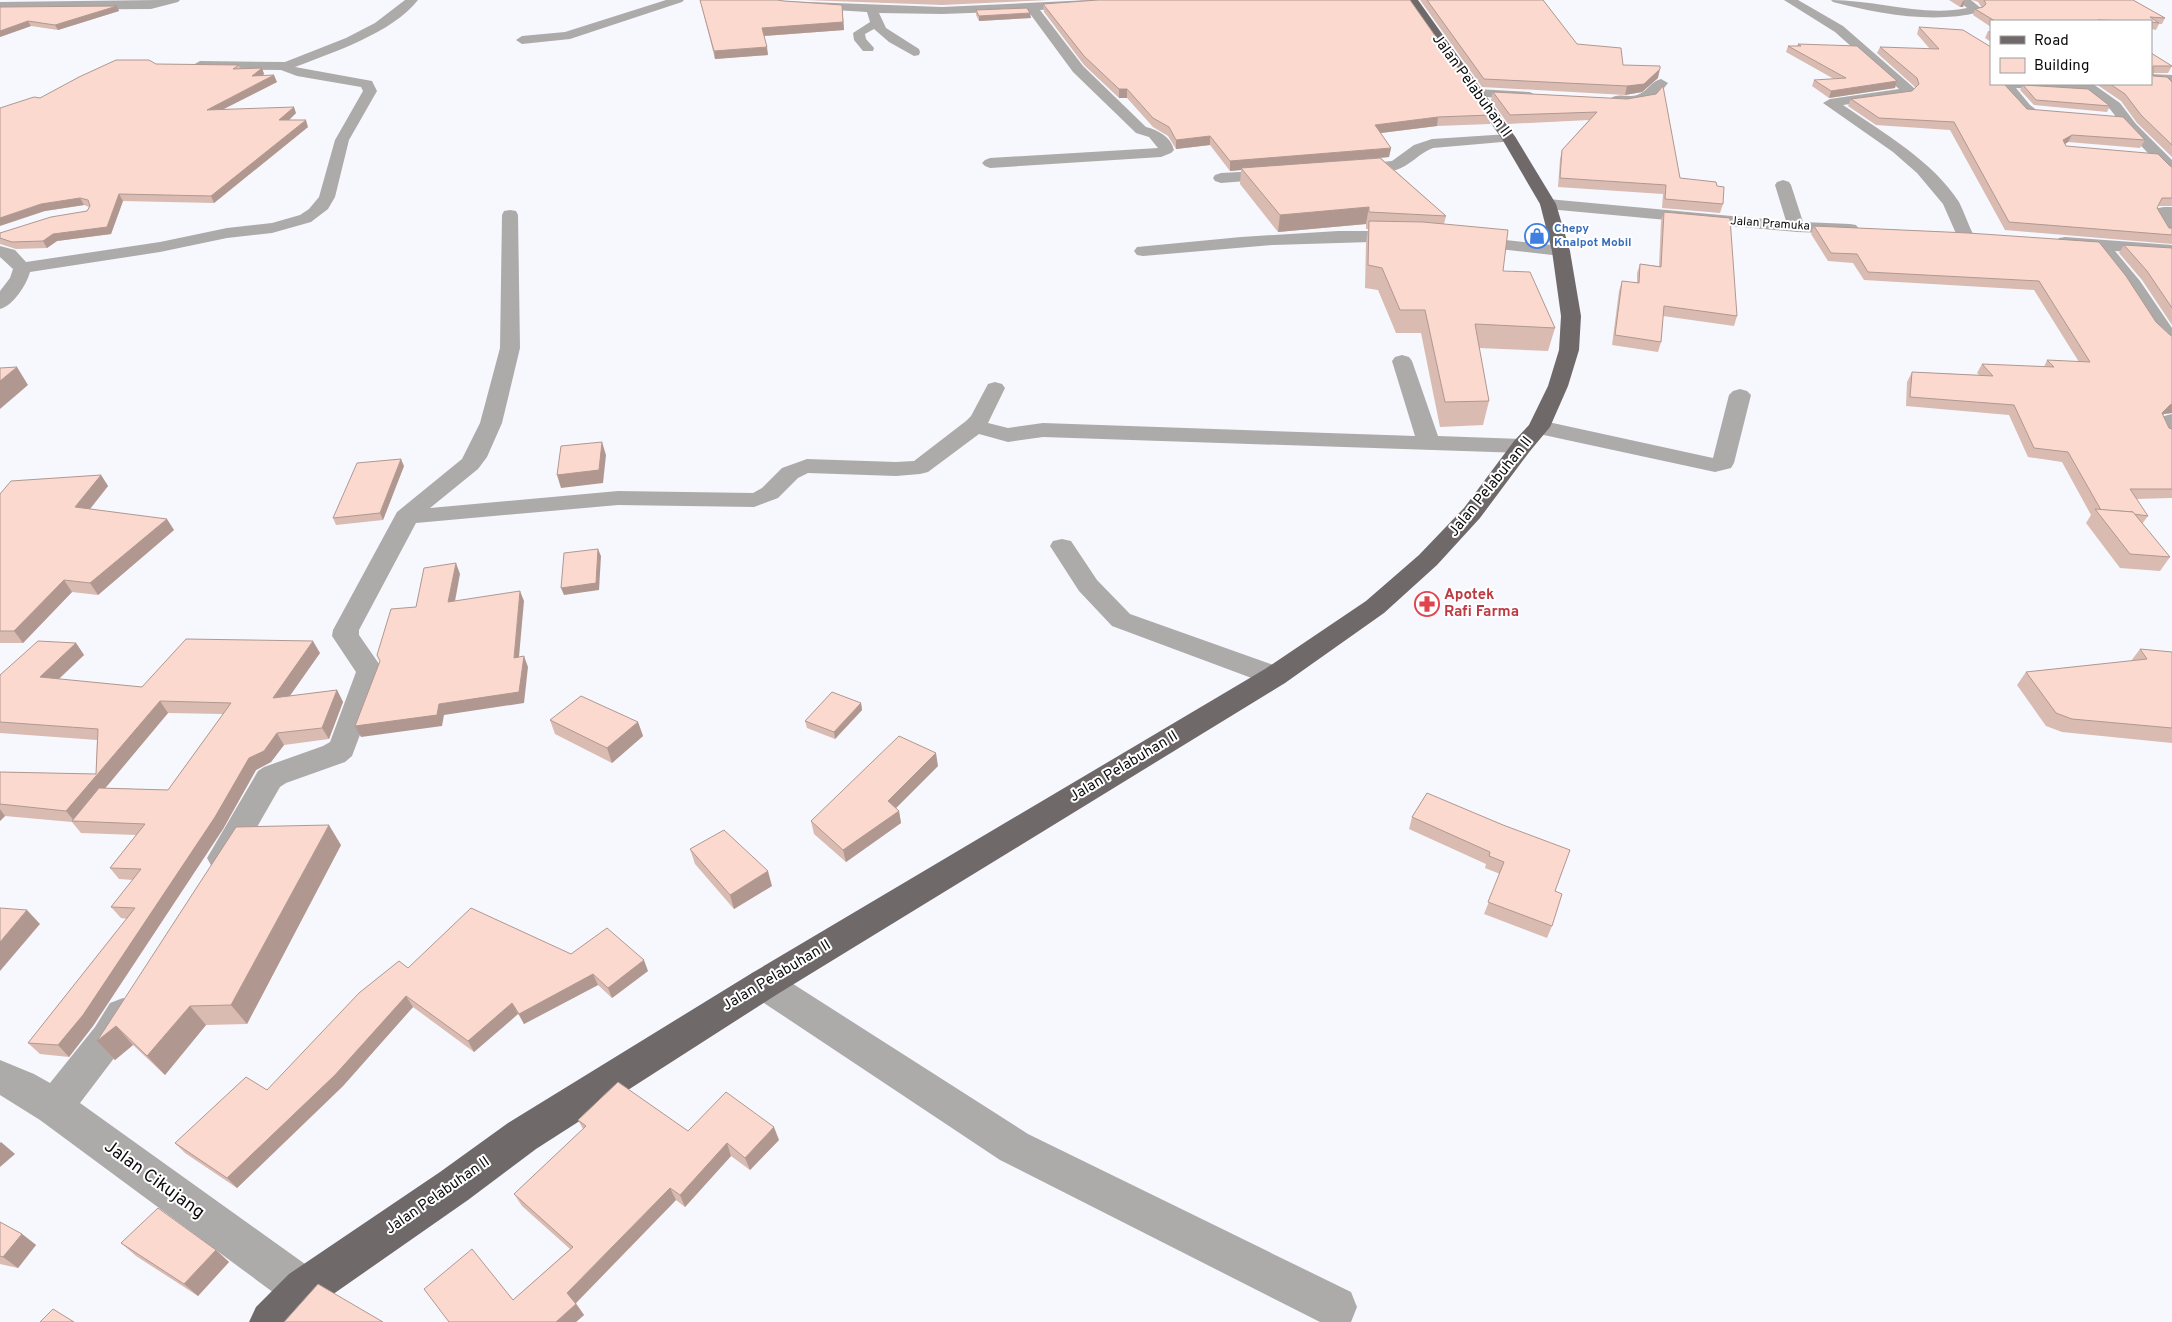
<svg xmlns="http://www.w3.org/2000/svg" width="2172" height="1322" font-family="Overpass,sans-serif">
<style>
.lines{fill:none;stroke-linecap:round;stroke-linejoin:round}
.minor{fill:#adaaaa;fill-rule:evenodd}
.major{fill:#6f696a;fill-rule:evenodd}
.wall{fill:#d9bbb2;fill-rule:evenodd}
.shaded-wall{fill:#b09891}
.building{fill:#fcd9cf;stroke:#b09891}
.labels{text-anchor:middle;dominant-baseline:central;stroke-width:4;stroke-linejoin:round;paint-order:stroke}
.far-street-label{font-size:12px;fill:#0b0b0d;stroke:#fff}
.far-shop-label{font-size:12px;font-weight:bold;fill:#366cbe;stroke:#fff;text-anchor:start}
.street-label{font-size:15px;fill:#0b0b0d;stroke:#fff}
.health-label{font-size:15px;font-weight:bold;fill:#be3a42;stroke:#fff;text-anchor:start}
.near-street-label{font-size:18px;fill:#0b0b0d;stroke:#fff}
</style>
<rect width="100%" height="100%" fill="#f7f7fe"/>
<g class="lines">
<g class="minor">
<path d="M158 0H180L178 2 151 9 0 10V2Z"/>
<path d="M405 0H418C392 33 334 52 295 67L372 81 377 91 349 140 335 197 328 209 311 222 272 233 227 238 160 252 30 272C27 284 13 306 0 309V291L10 278 13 269 0 257V246L15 250 26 262 160 242 227 228 272 223 300 215 309 209 319 197 335 140 363 91 361 87 297 76 281 70 200 69 193 65 200 61 285 62 346 38 375 23Z"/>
<path d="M666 0H684L682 2 570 39 522 44 516 40 522 36 565 32Z"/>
<path d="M754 0 942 7 1090 0H1144L1138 3 1040 10 1083 66 1146 127C1158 130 1171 137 1174 150L1171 153 1161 157 990 168 985 166 982 163 985 160 990 158 1158 148 1149 137 1136 133 1073 72 1028 11 942 14 879 13 886 28 919 49 920 52 919 55 914 56 889 42 874 29 865 34 866 39 874 48 873 51H863L854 40 853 33 870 22 867 12 785 7 756 2Z"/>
<path d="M1784 0H1798L1843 26 1913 87 1915 90 1909 96 1843 105C1882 132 1933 161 1959 202 1964 212 1968 224 1973 234L1970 238H1958L1943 204 1917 173 1893 152 1823 103 1830 99 1899 89 1835 32Z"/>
<path d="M1831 0C1876 0 1923 17 1967 8L1958 0H1971L1982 9 1980 12C1934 24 1879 14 1833 2Z"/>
<path d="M2151 74 2172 75V83L2151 82Z"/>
<path d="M1661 79 1668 83C1654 102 1634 109 1611 103L1609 100C1616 92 1628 98 1637 95 1647 92 1651 81 1661 79Z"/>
<path d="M2000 84H2093L2120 103 2136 124 2172 160V174L2166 172 2126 130 2110 109 2086 92 2016 88 2030 105 2039 112 2037 115C2021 119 2010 99 2001 88Z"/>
<path d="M1477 89 1530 92 1537 96 1530 100 1472 96 1470 93Z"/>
<path d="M1509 134 1514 135 1516 138 1514 141 1433 148C1419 153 1410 166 1396 170L1353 175 1347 173 1345 170 1347 167 1353 165 1392 161 1414 145 1432 139Z"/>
<path d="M1277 170 1283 172 1285 175 1283 178 1221 183 1215 181 1213 178 1215 175 1221 173Z"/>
<path d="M1783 180 1789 182 1791 185 1803 222 1850 224 1856 225 1859 229 1856 233 1850 234 1797 232 1548 209 1542 208 1540 204 1542 200 1548 199 1786 221 1775 185 1777 182Z"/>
<path d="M2164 207H2172V236L2166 235 2154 215 2158 208Z"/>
<path d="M510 210 516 211 518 215 520 348 502 423 487 457 478 469 430 508 618 491 753 493 762 488 782 468 807 459 896 462 914 461 966 421 971 416 988 384 995 382 1002 384 1005 388 988 423 1008 428 1043 423 1415 436 1392 361 1395 357 1402 355 1409 357 1412 361 1438 436 1522 439 1530 441 1533 446 1530 451 1522 453 1043 437 1008 442 979 434 928 472 920 474 896 476 808 473 798 478 778 498 754 507 618 505 416 523 359 630V635L384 671 352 756 345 762 286 783 280 787 234 867 223 871 212 867 207 858 258 771 264 767 323 746 330 742 356 672 332 636 333 630 397 512 462 459 480 423 500 348 502 215 504 211Z"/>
<path d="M1338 231H1404L1410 232 1413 236 1410 240 1404 241 1273 245 1143 256 1137 255 1134 251 1137 247 1241 237Z"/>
<path d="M1469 236 1561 246 1567 247 1570 251 1567 255 1561 256 1463 245 1460 241 1463 237Z"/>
<path d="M2065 237 2172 245V255L2115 251 2140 281 2172 328V345C2152 340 2137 303 2124 286 2115 274 2104 262 2096 250L2059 246 2056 242 2059 238Z"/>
<path d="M1740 389 1747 391 1751 395 1734 463 1731 468 1715 472 1539 434 1531 432 1528 427 1531 422 1539 420 1713 458 1729 395 1733 391Z"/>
<path d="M2172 414V438L2164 436 2157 424 2164 416Z"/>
<path d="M1062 539 1071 541 1097 580 1130 614 1285 669 1289 676 1285 683 1275 685 1265 683 1112 626 1079 591 1050 546 1053 541Z"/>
<path d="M764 969 776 973 1028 1134 1351 1292 1357 1307 1351 1322H1320L1000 1160 752 995 746 984 752 973Z"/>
<path d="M123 998 136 1003 141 1014 121 1049 80 1103 319 1274 325 1289 319 1304 304 1310 289 1304 40 1120 0 1095V1060L34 1074 50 1083 95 1027 110 1003Z"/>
</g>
<path class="major" d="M1406 0H1418L1516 138 1556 204 1570 251 1581 316 1579 350 1568 386 1550 427 1530 451 1480 518 1437 565 1384 613 1285 683 776 995 536 1149 468 1200 319 1304 301 1322H249L256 1307 289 1274 440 1172 508 1123 752 973 1265 669 1366 601 1419 555 1464 508 1514 441 1529 425 1548 386 1559 350 1561 316 1552 251 1540 204 1502 139Z"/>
</g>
<g class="wall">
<path d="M700 0H777L784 1 842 5 844 30 764 36 768 55 715 59Z"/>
<path d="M804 0H1050L942 5Z"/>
<path d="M1420 0H1543L1577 44 1623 65 1658 78 1642 92 1625 95 1482 87Z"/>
<path d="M1949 0H1965L1963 7H1960Z"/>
<path d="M1972 0H2133L2165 18 2162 24H2159L2156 30 2151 29V21H1991V27L1973 15 1975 9 1982 8 1978 2Z"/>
<path d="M1043 4 1491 115 1490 124 1437 126 1380 133 1391 148 1389 157 1381 158 1446 216 1444 224 1503 271 1555 328 1548 351 1479 348 1489 401 1483 425 1440 427 1421 333H1396L1378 290 1365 288 1366 243 1368 229H1366V224L1278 232 1240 184 1241 170 1230 171 1210 145 1176 149 1168 136 1153 127 1127 98H1119L1084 65 1044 12Z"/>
<path d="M117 6 119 11 58 30 31 26 0 37V7Z"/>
<path d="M976 10 1031 18 979 21 976 15Z"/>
<path d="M1919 27 1991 84 2027 109 2145 140 2140 148 2068 142 2065 144 2066 146 2172 167V206H2158L2157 208 2169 228H2172V244L2005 230 1950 130 1876 125 1848 106 1851 99 1912 91 1915 88 1914 86 1877 53 1880 47 1930 49 1917 34Z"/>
<path d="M1988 31H1991V42L1985 38Z"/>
<path d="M1798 44 1897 81 1895 88 1829 98 1812 86 1814 80 1834 79 1786 52 1788 46H1797Z"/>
<path d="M2151 53 2172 66 2168 73H2153V76L2172 82V157L2137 123 2121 101 2096 84H2151Z"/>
<path d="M156 64 239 65 240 68H262L264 74 262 76 277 82 223 109 296 113 289 120 308 127 214 203 123 201 111 234 57 241 47 248 16 249 0 244V245V233L87 211 89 207 84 205 45 211 40 98Z"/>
<path d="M2023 85 2110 106 2107 112 2034 105 2020 90Z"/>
<path d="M1493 92 1627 99 1680 178 1723 204 1720 213 1662 208 1663 194 1558 187 1560 159 1562 150 1589 120 1508 124 1491 100Z"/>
<path d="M1664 212 1737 316 1734 326 1663 316 1661 342 1658 352 1612 345 1619 291 1622 281 1637 283V273L1640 264 1659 266 1661 221Z"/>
<path d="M1814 226 1968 233 2156 322 2170 335 2172 336V413L2164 414 2163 415 2169 428 2172 429V498L2136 499 2148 516 2142 524 2170 557 2160 571 2120 568 2086 523 2091 515 2062 462 2028 457 2009 415 1906 406 1907 382 1912 372 1979 375 1977 373 1982 364 2044 367 2047 360 2079 362 2034 290 1864 280 1853 263 1828 261 1811 234Z"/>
<path d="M2124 245 2172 248V325L2142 280 2119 253Z"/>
<path d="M404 466 383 520 336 525 333 518Z"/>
<path d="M101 475 108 486 90 509 174 530 98 595 72 592 23 643H0V494Z"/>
<path d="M76 643 84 655 59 679 142 687 320 653 289 696 337 690 343 702 329 739 284 745 271 762 256 770 223 829 93 1026 69 1057 40 1054 28 1043 127 919 121 918 111 907 133 880 119 879 110 868 136 835 81 833 72 822 5 816 0 821V772L96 774 97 740 0 733V675ZM168 713 223 714 168 790 105 788Z"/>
<path d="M2140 649 2172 652V743L2062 732 2046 726 2017 685 2026 672 2131 661Z"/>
<path d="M861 703 862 710 835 739 807 728 805 721Z"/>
<path d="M550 720 638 722 643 736 612 763 555 734Z"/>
<path d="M938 766 896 808 899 811 901 823 846 862 814 834 811 821Z"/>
<path d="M1427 793 1555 891 1552 926 1547 938 1484 914 1500 874 1485 868 1486 864 1409 829 1412 817Z"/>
<path d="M341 845 247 1024 206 1025 165 1075 133 1045 115 1060 97 1041Z"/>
<path d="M690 849 772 886 734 909 695 864Z"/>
<path d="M571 954 648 971 612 998 598 985 524 1024 518 1014 474 1052 413 1007 343 1086 237 1188 185 1153 175 1143 267 1090 408 968Z"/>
<path d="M578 1120 779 1140 750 1170 731 1156 685 1207 676 1200 576 1303 584 1315 576 1322H449L513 1300 570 1249 522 1206 514 1194 583 1129Z"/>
<path d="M0 1222 22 1234 36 1245 18 1268 0 1264Z"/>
<path d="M121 1243 216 1250 229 1262 198 1296 136 1256Z"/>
</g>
<g class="shaded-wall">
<path d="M1965 0 1963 7H1960L1963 1Z"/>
<path d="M842 5 844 30 763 36 762 28Z"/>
<path d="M117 6 119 11 58 30 55 25Z"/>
<path d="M1030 13 1031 18 979 21V16Z"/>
<path d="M28 21 31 26 0 37V31Z"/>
<path d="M767 47 768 55 715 59 714 51Z"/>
<path d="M262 68 264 74 254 82 252 76Z"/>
<path d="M1660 69 1658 78 1642 92 1625 95 1627 86Z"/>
<path d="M274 75 277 82 210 116 207 110Z"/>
<path d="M1897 81 1895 88 1829 98 1831 91Z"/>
<rect x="1119" y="89" width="8" height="9"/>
<path d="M294 107 296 113 282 127 279 120Z"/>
<path d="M1438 117 1437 126 1373 134 1375 125Z"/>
<path d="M306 120 308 127 214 203 211 196Z"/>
<path d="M2072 135 2068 142 2059 148 2063 140Z"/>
<path d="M1210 136V145L1176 149V140Z"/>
<path d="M1391 148 1389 157 1243 169 1241 168V170L1230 171V161Z"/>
<path d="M119 194 123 201 111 234 57 241 47 248 43 241 53 234Z"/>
<path d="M80 198 84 205 45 211 0 226V218L41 204Z"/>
<path d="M1369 207 1366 224 1278 232 1280 215Z"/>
<path d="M17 367 28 385 0 409V381Z"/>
<path d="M2172 404V413L2164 414 2156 423 2162 413 2170 405Z"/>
<path d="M602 442 606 455 603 483 561 488 557 475Z"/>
<path d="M401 459 404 466 383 520 380 513Z"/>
<path d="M101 475 108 486 82 519 75 507Z"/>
<path d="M167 519 174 530 98 595 90 583Z"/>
<path d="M598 549 601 556 599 590 564 595 561 588Z"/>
<path d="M456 563 460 574 453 612 448 602Z"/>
<path d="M64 580 72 592 23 643 14 631Z"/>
<path d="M520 591 524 601 518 668 514 658Z"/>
<path d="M313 641 320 653 280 710 273 698Z"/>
<path d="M76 643 84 655 48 689 40 677Z"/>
<path d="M524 656 528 667 524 703 444 715 442 726 361 737 355 726 439 704Z"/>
<path d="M337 690 343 702 329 739 322 728Z"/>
<path d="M160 701 168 713 77 822H75L66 811Z"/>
<path d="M861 703 862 710 835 739 834 732Z"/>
<path d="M638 722 643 736 612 763 607 748Z"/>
<path d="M277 733 284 745 271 762 256 770 223 829 93 1026 69 1057 58 1045 249 758Z"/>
<path d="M936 753 938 766 890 814 888 801Z"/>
<path d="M0 809 5 816 0 821Z"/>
<path d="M899 811 901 823 846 862 843 850Z"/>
<path d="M329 825 341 845 247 1024 231 1005Z"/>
<path d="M768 871 772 886 734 909 730 895Z"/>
<path d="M27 910 40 924 0 971V942Z"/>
<path d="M644 960 648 971 612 998 608 988Z"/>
<path d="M593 974 598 985 524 1024 519 1014Z"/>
<path d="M406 996 413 1007 343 1086 237 1188 227 1178Z"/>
<path d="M512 1003 518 1014 474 1052 468 1041Z"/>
<path d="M190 1006 206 1025 165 1075 147 1056Z"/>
<path d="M116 1026 133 1045 115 1060 97 1041Z"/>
<path d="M774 1127 779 1140 750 1170 745 1158Z"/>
<path d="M1 1142 15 1154 0 1167V1143Z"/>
<path d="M727 1143 731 1156 685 1207 680 1195Z"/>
<path d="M670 1188 676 1200 575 1304 567 1293Z"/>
<path d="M22 1234 36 1245 18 1268 3 1257Z"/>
<path d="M216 1250 229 1262 198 1296 184 1284Z"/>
<path d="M576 1304 584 1315 576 1322H556Z"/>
</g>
<g class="building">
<path d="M700 0H777L784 1 842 5 843 22 762 28 767 47 714 51Z"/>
<path d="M1098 0H1410L1491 115 1438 117 1375 125 1391 148 1230 161 1210 136 1176 140 1169 127 1153 118 1127 89H1119L1084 56 1043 4Z"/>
<path d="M1427 0H1543L1577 44 1621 48 1623 65 1660 66V69L1644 84 1627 86 1484 79Z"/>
<path d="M1984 0H2133L2165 18 2150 17 2159 23 2151 22V21H2128L2098 20 2100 21H1995L1975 9 1983 7 1986 4Z"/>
<path d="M117 6 55 25 28 21 0 31V7Z"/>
<path d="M1027 8 1030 13 979 16 976 10Z"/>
<path d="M1919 27 1963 30 1991 47V84H2004L2027 109 2123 117 2145 140 2072 135 2063 140 2066 146 2158 154 2170 166 2172 167V198H2162L2157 208 2169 228H2172V235L2009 222 1954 122 1879 118 1851 99 1912 91 1919 84 1917 78 1880 47 1939 49Z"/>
<path d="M1798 44 1857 46 1897 81 1831 91 1814 80 1846 78 1788 46H1801Z"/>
<path d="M2151 53 2172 66H2153V76L2167 77 2172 82V145L2141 115 2125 94 2110 84H2151Z"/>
<path d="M116 60H149L156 64 239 65 233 69 262 68 252 76 274 75 207 110 294 107 279 120H306L211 196 119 194 107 227 53 234 43 241 12 242 0 238V233L51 217 87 211 90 206 88 200 80 198 41 204 0 218V108L34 97 40 98 79 77Z"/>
<path d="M2023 85 2088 89 2110 106 2036 100Z"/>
<path d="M1663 86 1680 178 1716 182 1717 186 1724 187 1723 204 1665 199 1666 185 1560 178 1562 150 1597 112 1510 115 1493 92 1627 99 1656 94Z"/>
<path d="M1380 158 1446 216 1369 212V207L1280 215 1241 168Z"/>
<path d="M1664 212 1730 218 1737 316 1664 306 1661 342 1615 335 1622 281 1639 283 1640 264 1661 267Z"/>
<path d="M1369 221 1423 222 1508 230 1503 271 1530 272 1555 328 1475 324 1489 401 1445 402 1425 310H1400L1382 268 1368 265Z"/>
<path d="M1814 226 1968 233 2099 242 2126 276 2156 322 2170 335 2172 336V404L2170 405 2162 413 2169 428 2172 429V489H2130L2148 516 2134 514 2133 512 2101 510 2068 452 2034 448 2014 405 1910 397 1912 372 1993 376 1982 364 2054 367 2047 360 2090 362 2039 281 1868 272 1857 254 1831 253Z"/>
<path d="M2124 245 2172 248V308L2147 271Z"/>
<path d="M17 367 0 381V368Z"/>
<path d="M602 442 599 470 557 475 561 446Z"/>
<path d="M401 459 380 513 333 518 357 463Z"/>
<path d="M101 475 75 507 167 519 90 583 64 580 14 631H0V494L11 481Z"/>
<path d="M2095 509 2133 512 2170 557 2130 554Z"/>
<path d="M598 549 596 583 561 588 564 553Z"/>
<path d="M456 563 448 602 520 591 514 658 524 656 519 692 439 704 437 715 355 726 380 661 377 655 391 609 416 607 424 568Z"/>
<path d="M186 639 313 641 273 698 337 690 322 728 277 733 264 751 249 758 215 817 83 1015 58 1045 28 1043 135 908 111 907 141 869 110 868 145 824 72 821 99 788 168 790 231 703 160 701 66 811 0 804V772L96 774 98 729 0 722V675L38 641 76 643 40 677 142 687Z"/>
<path d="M2140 649 2172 652V728L2072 719 2056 713 2026 672 2147 659Z"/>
<path d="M832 692 861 703 834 732 805 721Z"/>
<path d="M581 696 638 722 607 748 550 720Z"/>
<path d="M899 736 936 753 888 801 899 811 843 850 811 821Z"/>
<path d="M1427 793 1503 825 1570 850 1555 891 1562 894 1552 926 1488 902 1504 862 1489 856 1490 852 1412 817Z"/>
<path d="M329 825 231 1005 190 1006 147 1056 116 1026 97 1041 236 827Z"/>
<path d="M724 830 768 871 730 895 690 849Z"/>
<path d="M0 908 27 910 0 942Z"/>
<path d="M471 908 571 954 607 928 644 960 608 988 593 974 519 1014 512 1003 468 1041 406 996 335 1075 227 1178 175 1143 246 1077 267 1090 359 993 399 961 408 968Z"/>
<path d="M618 1082 688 1131 726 1092 774 1127 745 1158 727 1143 680 1195 670 1188 567 1293 576 1304 556 1322H449L424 1289 472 1249 513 1300 573 1247 514 1194 586 1126 578 1120Z"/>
<path d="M158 1208 216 1250 184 1284 121 1243Z"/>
<path d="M0 1222 22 1234 3 1257 0 1256Z"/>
<path d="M318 1284 383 1322H284Z"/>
<path d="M53 1309 74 1322H40Z"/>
</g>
<defs>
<symbol id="shop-ring" viewBox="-11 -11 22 22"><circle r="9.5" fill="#fff" stroke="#3f7fe0" stroke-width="1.5"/><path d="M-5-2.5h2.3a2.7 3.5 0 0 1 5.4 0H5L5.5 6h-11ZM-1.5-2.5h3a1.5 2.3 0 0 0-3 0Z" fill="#3f7fe0"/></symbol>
<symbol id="pharmacy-ring" viewBox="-11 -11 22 22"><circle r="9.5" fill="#fff" stroke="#e0444e" stroke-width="1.5"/><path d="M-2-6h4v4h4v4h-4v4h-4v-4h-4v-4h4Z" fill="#e0444e"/></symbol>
</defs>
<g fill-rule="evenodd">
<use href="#shop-ring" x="1523" y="222" width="28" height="28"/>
<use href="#pharmacy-ring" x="1413" y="590" width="28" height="28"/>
</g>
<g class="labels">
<g class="far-street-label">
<text transform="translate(1770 224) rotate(4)">Jalan Pramuka</text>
</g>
<g class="far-shop-label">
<text x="1554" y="229">Chepy<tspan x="1554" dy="14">Knalpot Mobil</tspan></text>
</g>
<g class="street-label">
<text transform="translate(1471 86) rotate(54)">Jalan Pelabuhan II</text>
<text transform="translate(1491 487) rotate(-51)">Jalan Pelabuhan II</text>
<text transform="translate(1124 767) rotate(-31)">Jalan Pelabuhan II</text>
<text transform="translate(777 976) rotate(-31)">Jalan Pelabuhan II</text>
<text transform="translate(438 1196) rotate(-35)">Jalan Pelabuhan II</text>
</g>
<g class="health-label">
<text x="1444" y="595">Apotek<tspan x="1444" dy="17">Rafi Farma</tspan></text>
</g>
<g class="near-street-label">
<text transform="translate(154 1180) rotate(36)">Jalan Cikujang</text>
</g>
</g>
<rect x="1990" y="20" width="162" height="65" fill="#ffffff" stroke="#9d9d9e"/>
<rect x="2000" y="36" width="25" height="8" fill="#6f696a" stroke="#9d9d9e"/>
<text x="2034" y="45" font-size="15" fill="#0b0b0d">Road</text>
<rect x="2000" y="58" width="25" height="15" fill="#fcd9cf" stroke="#9d9d9e"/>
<text x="2034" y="70" font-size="15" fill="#0b0b0d">Building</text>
</svg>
